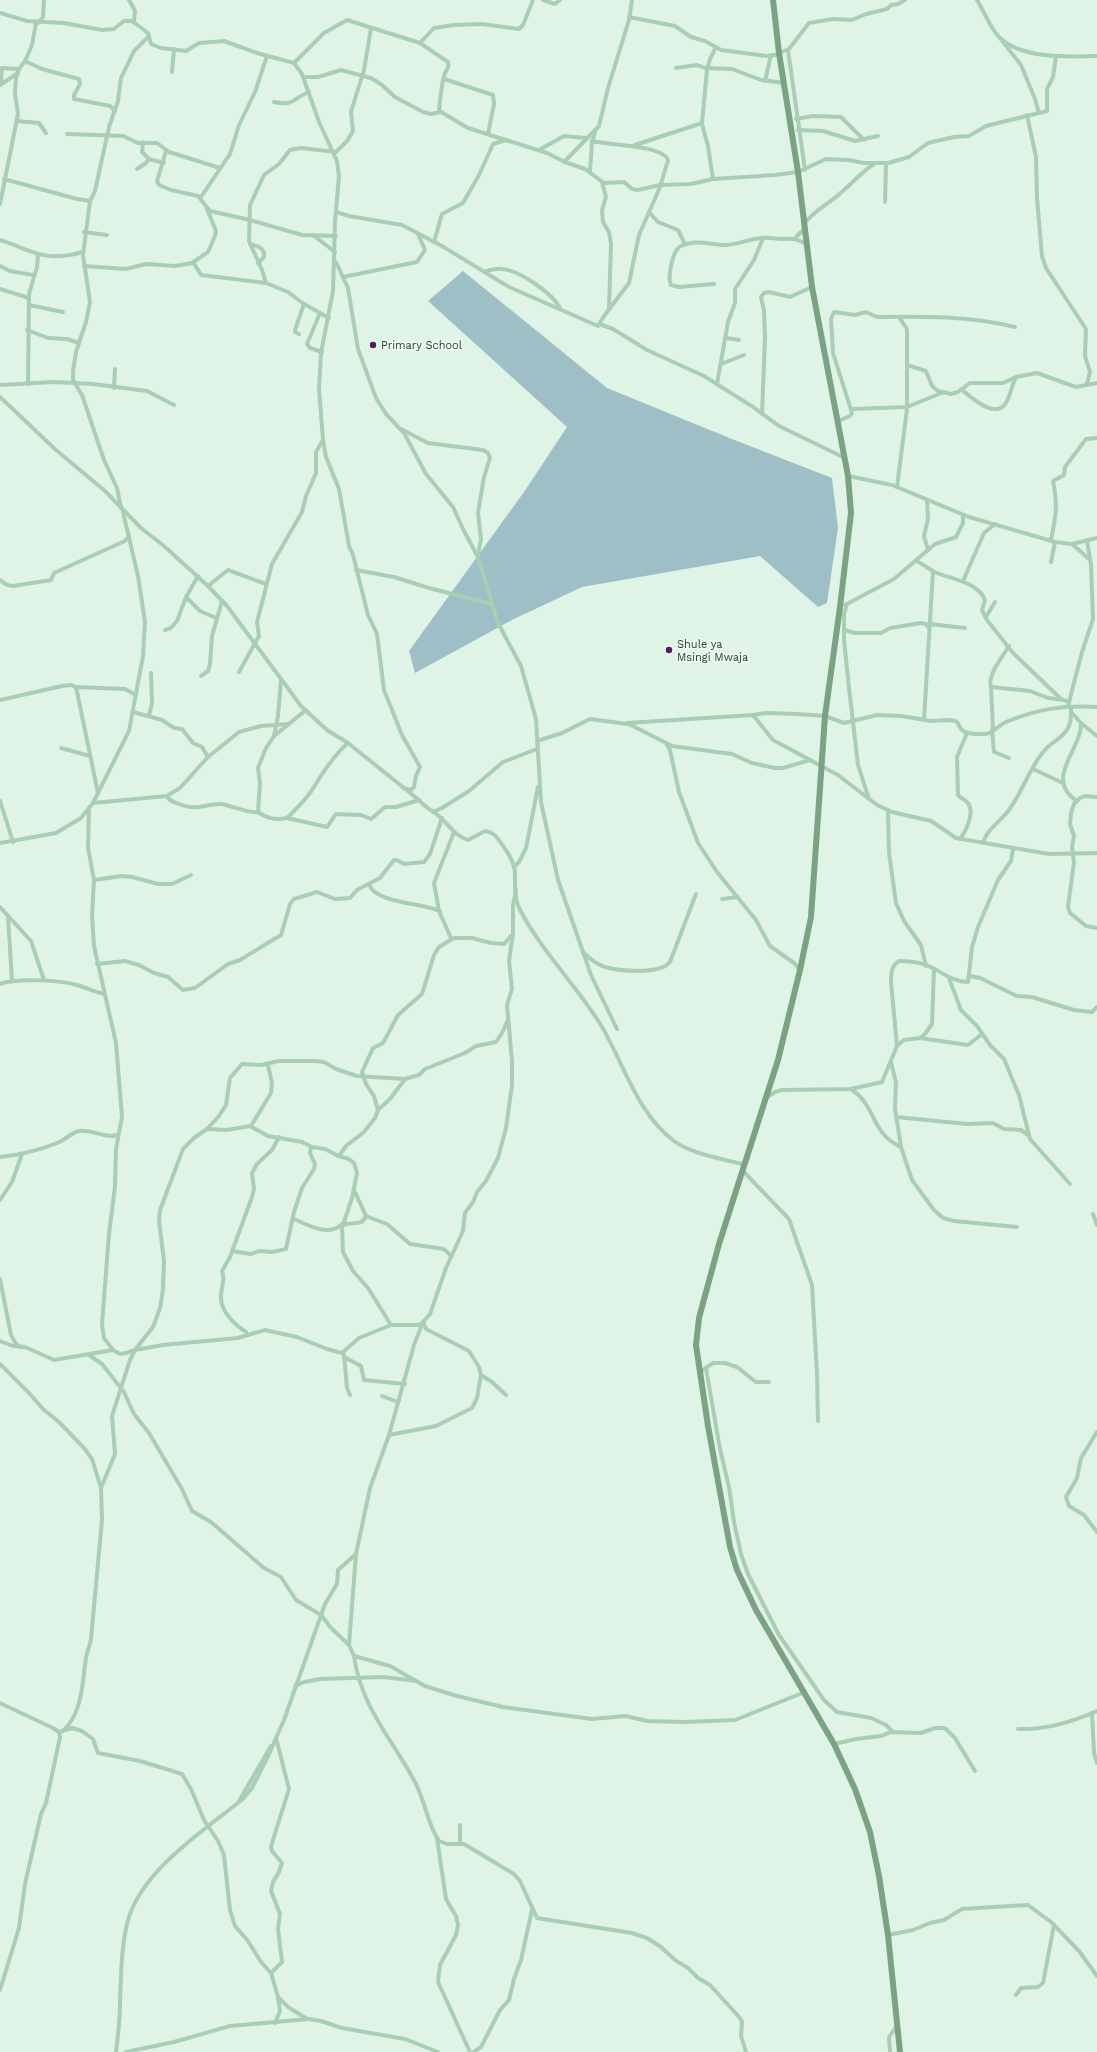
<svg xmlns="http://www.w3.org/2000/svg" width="1097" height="2052" font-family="'Work Sans',sans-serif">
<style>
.green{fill:#9ebfc5}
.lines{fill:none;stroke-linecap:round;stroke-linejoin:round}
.street{stroke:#aaceb4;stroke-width:4}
.secondary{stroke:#7ba282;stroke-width:6}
.poi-dot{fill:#571c60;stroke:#edfbf2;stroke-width:1.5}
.labels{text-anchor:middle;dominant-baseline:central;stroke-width:3;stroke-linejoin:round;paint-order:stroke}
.poi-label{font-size:11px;fill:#2a3b2c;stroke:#edfbf2;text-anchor:start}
</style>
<rect width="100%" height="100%" fill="#dff4e7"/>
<path class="green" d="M463 271 607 388 732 439 832 478 838 528 827 603 818 607 760 556 582 587 512 620 415 673 409 651 524 492 567 427 428 301Z"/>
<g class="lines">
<g class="street">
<path d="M129 0 135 11 134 22"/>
<path d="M543 0 555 4 560 0"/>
<path d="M977 0C984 11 990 28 999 37 1021 59 1068 57 1097 56"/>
<path d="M0 13 27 21 64 23 102 30 114 29 124 21H132L148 33 151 44 161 48 186 51 199 43 224 41 257 53 294 63 302 74 319 122 337 161 339 176 335 222 333 291 321 353 319 388 323 440 326 457 339 489 349 546 353 555 368 615 377 634 384 690 402 735 420 767 416 776 414 787 411 790 403 788"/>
<path d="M629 17 675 26 691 37 705 41 721 50 767 56 775 55 789 49 809 23 833 19 852 20 866 14 887 9 891 5 898 4 905 0"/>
<path d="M38 23 43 17 44 0"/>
<path d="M1000 38 1021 65 1035 99 1039 113"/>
<path d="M420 43 434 28 454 25 482 24 519 29 523 25 533 0"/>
<path d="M788 50 805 170"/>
<path d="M25 61 42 69 79 79 80 84 74 95V99L110 106 115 111"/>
<path d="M294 63 324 33 347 20 420 43 448 62C450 67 447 69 445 73 441 85 440 99 439 112"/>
<path d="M676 68 697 65 705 68 732 69 761 80 784 83"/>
<path d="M172 72 174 49"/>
<path d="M303 77H318L341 70 371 78 382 85 395 97 423 112 431 114 441 112 468 128 547 153 565 162 585 169 604 183 624 182 632 189 638 190 660 185 691 184 713 179 775 175 798 172 826 159 848 160 864 163H888L909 157 928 143 954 137 969 136 986 126 1047 111V89L1053 77 1056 56"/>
<path d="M444 79 493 95 494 104 488 134"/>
<path d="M765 81 771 55"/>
<path d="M1 84 2 68 19 69"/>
<path d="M0 85 18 73"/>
<path d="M274 102C296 106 291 99 309 92"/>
<path d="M1027 115 1036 157 1037 198 1042 256 1046 268 1086 329 1085 356 1090 372 1087 384"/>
<path d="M796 119 813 116 841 117 864 140"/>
<path d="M17 121 39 123 46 133"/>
<path d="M702 124 708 146 713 179"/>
<path d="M798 130 823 131 855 141 878 136"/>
<path d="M67 134 123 136 138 143H157L169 152 220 168"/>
<path d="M143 142 142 152 149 159"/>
<path d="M635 145 702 123 707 70 710 59 716 47"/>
<path d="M539 150 564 136 586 138"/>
<path d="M166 151 157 181 159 185 171 190 198 196 210 211 250 220 302 235 336 236"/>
<path d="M564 162 599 126 608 88 629 20 632 0"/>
<path d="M137 169 146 163 149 159 164 163"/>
<path d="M590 171 592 142 595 132"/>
<path d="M4 179 77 199 90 201"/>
<path d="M602 182 606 197 602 210 603 222 609 232 611 244 609 308"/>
<path d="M201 197 230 154 239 125 255 92 267 56"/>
<path d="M885 202 886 164"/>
<path d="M0 204 18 114 15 94 16 78 19 69 25 61 32 45 36 23"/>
<path d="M336 212 349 216 402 225 442 246 509 287 598 326 604 316 629 283 639 235 660 187 668 160C663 145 607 145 592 141"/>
<path d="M649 212 658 222 678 230 685 244"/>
<path d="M804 224C813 212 825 206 837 196 850 186 860 173 874 164"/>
<path d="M84 232 107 235"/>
<path d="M313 235 335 252"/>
<path d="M795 238 804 229"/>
<path d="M0 240C34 251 44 263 83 252"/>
<path d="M434 242 442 214 463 203 479 175 493 144 506 140"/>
<path d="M250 244C258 246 265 248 264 257L258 263"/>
<path d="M193 262 201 275 266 283 288 292 304 304 329 318"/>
<path d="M336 262 348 288 358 349 376 398 386 414 404 433 426 474 453 507 464 531 478 557 498 623 521 666 536 719 541 802 558 880 591 975 617 1029"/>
<path d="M0 266 10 271 33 275"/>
<path d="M84 266 126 269 146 264 175 266 192 263 208 252 215 236 216 231 207 209"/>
<path d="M484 272C490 270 496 268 502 269 519 270 552 293 560 308"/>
<path d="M343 277 417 262 425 250 418 234"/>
<path d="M266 283 262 270 249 241 250 205 264 175 279 164 290 150 301 148 336 152 347 141 353 131 351 112 364 70 371 28"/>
<path d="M714 284 679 287 671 285C667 277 673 249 681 246 696 239 711 245 726 245 739 244 750 239 762 238 769 237 774 239 781 239 794 239 793 237 806 244"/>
<path d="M0 289 29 298"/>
<path d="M29 305 63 312"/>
<path d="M320 313 307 344 310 348 322 352"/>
<path d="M599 324 613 329 647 350 704 376 753 407 779 426 845 458"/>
<path d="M27 330 48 338 67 339 79 343"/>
<path d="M299 334 295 332V330L304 304"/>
<path d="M726 338 739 340"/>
<path d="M721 364 744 355"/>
<path d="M907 365 926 371 932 386 938 391 951 394 958 392 970 383H1003L1016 377"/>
<path d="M28 384 29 294 37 267 38 254"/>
<path d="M717 384 728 322 735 303V289L754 260 763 238"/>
<path d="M0 385 53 382 93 384 147 391 174 405"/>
<path d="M114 388 115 369"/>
<path d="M961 389C971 397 997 422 1007 401 1011 393 1012 385 1016 377L1037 373 1076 387 1097 383"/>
<path d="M0 397 56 450 105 491 141 528 164 546 208 586 227 606 301 706 327 730 348 743 419 800C425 808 434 811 441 818 450 826 455 836 468 840L485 831C493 832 496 836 501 843 507 851 514 862 515 872 515 883 514 898 519 908 540 949 574 983 599 1022 623 1060 636 1113 674 1141 691 1154 724 1159 745 1165"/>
<path d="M852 409 907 407 944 392"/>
<path d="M762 414 765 337 764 311 761 297 764 293 769 292 790 297 812 287"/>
<path d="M838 421 850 416 852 413 833 353 831 319 834 312 855 315 866 312 877 317C923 316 970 316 1015 327"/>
<path d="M401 429 428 443 483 450 488 453 490 458 484 477 478 513 481 539 478 555"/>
<path d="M848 476 892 485 969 517 1055 542 1072 544 1097 538"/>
<path d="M897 487 907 409V329L899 317"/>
<path d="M927 500 928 519 924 536 928 550"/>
<path d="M121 508 117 488 104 460 82 395 73 380V371L76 352 86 322 90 302 83 255 90 201 95 191 109 127 118 101 121 78 134 51 149 36"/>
<path d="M1051 540C1056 516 1058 506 1053 481L1064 475 1065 467 1086 439 1097 438"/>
<path d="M1072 544 1090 560"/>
<path d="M916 561C924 564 929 570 937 573 952 579 979 583 985 600L982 610 987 620 1013 653 1061 699"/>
<path d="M1051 562 1055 542"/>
<path d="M356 570 394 577 429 588 492 604"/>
<path d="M0 580 7 585 13 586 51 580 54 573 125 541 129 536"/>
<path d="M963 581 984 533 995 524"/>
<path d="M208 586 228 570 266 584"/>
<path d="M186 597 200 611 216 618"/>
<path d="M847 604 844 614V640L849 688 858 765 869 799"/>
<path d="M845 605 894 579 935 544 956 537 963 523V515"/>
<path d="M986 617 995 602"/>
<path d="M930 624 965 628"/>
<path d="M165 630 171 628 177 621 186 597 198 576"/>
<path d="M844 630 855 633H881L890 628 921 623 926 624 929 628"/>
<path d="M255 643 259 636 257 622 272 564 302 512 306 496 316 473V452L323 440"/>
<path d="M1009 646C1003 656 987 675 991 687L1030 691 1048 698 1064 700 1069 702"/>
<path d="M239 672 255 643"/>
<path d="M201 676 208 671 210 664 212 636 222 601"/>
<path d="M76 687 125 689 136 695"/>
<path d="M991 687 993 729"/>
<path d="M0 700 62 686 71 685 76 687 98 793"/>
<path d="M1068 706 1082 652 1093 619 1091 565 1087 540"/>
<path d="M133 712 162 720 174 728 182 729 193 743 202 747 208 757"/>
<path d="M1071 712 1081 723 1097 736"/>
<path d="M753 715 766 713 797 714 825 716 844 723 877 715 901 716 932 721 948 720 956 721C959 724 959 726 961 729 966 735 978 734 985 734 992 734 999 725 1006 722 1038 709 1063 705 1097 707"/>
<path d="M149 716 152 703 151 673"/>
<path d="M924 720 933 571"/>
<path d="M629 724 672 746 732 754 752 763 775 768H783L810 760"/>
<path d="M992 730 994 752 1009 758"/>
<path d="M274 736 278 716 281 680"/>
<path d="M537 741 562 733 590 719 627 724V723L753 715 773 740 838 775 877 805 892 812 931 821 956 838 1049 854 1097 853"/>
<path d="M665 742 670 750 679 792 698 843 717 872 756 920 770 946 794 963 800 970"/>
<path d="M61 748 90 756"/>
<path d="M1033 769 1063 783"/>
<path d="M167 796C170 802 174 802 179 804 200 812 204 803 222 804 232 806 250 814 258 812 268 819 276 820 287 818 296 809 307 799 314 787 323 772 334 755 348 743"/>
<path d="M1097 797 1085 796 1080 798 1074 804 1071 813 1070 824 1074 836 1072 847 1074 862 1068 907 1070 913 1086 926 1097 928"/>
<path d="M0 801 13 842"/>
<path d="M1077 801C1043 779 1082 749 1081 723"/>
<path d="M93 803 167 796 180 788 208 757 239 732 261 726 289 724"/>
<path d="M89 810 88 848 94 880 92 915 94 946 116 1043 122 1117 116 1149 115 1186 109 1234 102 1324 104 1338 113 1350"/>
<path d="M888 810 889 853 896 903 904 921 921 945 926 966"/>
<path d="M258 812 260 783 258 768 266 748 274 736 306 710"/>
<path d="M433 812 442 808 469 791 503 762 537 749"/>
<path d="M287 818 327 827 336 814 361 815 371 819 385 807H396L419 800"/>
<path d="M960 839C966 831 975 813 968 803 965 799 961 799 958 795L957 757 967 733"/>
<path d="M0 843 56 833 81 818 93 803 129 731 143 656 145 622 138 576 123 512"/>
<path d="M983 843C986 830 1001 821 1009 810 1022 793 1032 762 1046 749 1053 741 1063 738 1068 728 1072 721 1071 714 1071 707"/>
<path d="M514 867 519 862 526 848 538 787"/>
<path d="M94 880 122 876 132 877 158 884H172L191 875"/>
<path d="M369 884C374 903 423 903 440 911"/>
<path d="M516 890 513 906V934L509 961 512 989 507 1005 512 1061V1085L506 1128 498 1158 486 1181 477 1192 473 1202 465 1213 463 1231 446 1268 430 1314 423 1322 414 1345 389 1435 370 1488 356 1554 349 1645 354 1656 390 1666 425 1686 457 1696 503 1707 592 1719 626 1716 647 1721 684 1722 735 1720 805 1692"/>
<path d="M722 899 738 897"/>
<path d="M0 907 31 941 44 980"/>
<path d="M8 916 12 981"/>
<path d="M451 938 439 911 434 883 454 832"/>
<path d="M584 953C590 959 596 964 605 967 619 971 660 975 670 962L696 894"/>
<path d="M97 964 125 961 139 965 154 973 168 977 183 990 195 988 228 964 240 960 281 935 290 904 294 899 317 892 335 899 350 898 357 890 380 878 394 860H397L404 864 424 862 430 854 442 818"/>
<path d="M970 976 980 978 1017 996 1032 997 1074 1010 1092 1012 1097 1007"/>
<path d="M949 978 961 1010 977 1026 990 1045 1004 1059 1019 1095 1030 1139 1070 1184"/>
<path d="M0 984C15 978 61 980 77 985 87 988 95 992 104 994"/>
<path d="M920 1038 925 1034 932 1024 934 969"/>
<path d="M897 1046 891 982C891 974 891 966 899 961 909 961 924 963 933 968 944 974 955 982 968 982L972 947 978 927 998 880 1011 861 1013 849"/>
<path d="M891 1062 896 1083 895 1108 901 1147 912 1180 934 1210 943 1218 954 1221 1017 1227"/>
<path d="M851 1089C877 1106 870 1133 901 1147"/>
<path d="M766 1098 775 1092 782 1090 851 1089 882 1082 897 1046 904 1040 920 1038 968 1045 982 1034"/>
<path d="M378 1110 374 1096 366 1084 362 1072 373 1048 383 1043 398 1015 422 994 434 955 439 947 454 938H472L491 943 504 944 511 936"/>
<path d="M896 1117 967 1124 993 1123 1004 1129 1021 1130 1028 1135"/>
<path d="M251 1126 271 1093 272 1083 268 1065"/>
<path d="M207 1129 227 1130 250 1126 268 1136 302 1142 312 1147 325 1149 338 1156 349 1159 354 1163 357 1173 352 1198 342 1228 343 1252 353 1271 368 1288 391 1325"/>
<path d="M339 1156 346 1146 364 1132 375 1118 378 1110 390 1099 405 1079"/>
<path d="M0 1157C19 1155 40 1150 57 1143 65 1140 71 1133 79 1131 93 1129 104 1139 118 1135"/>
<path d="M743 1171 789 1219 812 1285 817 1375 818 1421"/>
<path d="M354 1190 366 1216 387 1224 410 1244 444 1249 451 1256"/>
<path d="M0 1200 12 1182 22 1154"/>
<path d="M1093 1214 1097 1225"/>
<path d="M294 1219C308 1225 330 1238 343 1223L344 1225C352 1221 362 1227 366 1216"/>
<path d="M232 1251 251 1254 259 1251 272 1252 286 1249 294 1212 302 1188 314 1169 315 1164 310 1153 311 1147"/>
<path d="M0 1279 11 1335 16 1344 21 1347"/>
<path d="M246 1332C235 1325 220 1311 221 1296 221 1286 226 1281 222 1271L230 1257 252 1197 254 1189 252 1173 257 1164 272 1150 279 1137"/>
<path d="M0 1341 13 1346 25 1347 54 1360 113 1350 120 1354 126 1353 135 1350 163 1345 238 1338 265 1330 297 1337 327 1349 342 1353 359 1338 391 1325H419L423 1322 426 1329 469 1351 479 1367 481 1375 492 1382 506 1395"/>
<path d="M89 1355 102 1364 124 1392 134 1414 149 1433 182 1489 192 1511 211 1522 264 1568 281 1577 296 1600 321 1615 331 1628 349 1645"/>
<path d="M344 1355 347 1388 350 1395"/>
<path d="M344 1357 361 1366 364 1380 405 1384"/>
<path d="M0 1364 29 1393 43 1409 59 1422 84 1448 92 1459 101 1488"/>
<path d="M706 1368 720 1449 729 1487 734 1522 741 1554 748 1574 779 1635 824 1700 837 1712 871 1718 886 1725 893 1732"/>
<path d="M699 1373 713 1363H725L737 1367 756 1382H769"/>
<path d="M382 1396 398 1402 399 1400"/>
<path d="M1097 1432 1081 1458 1077 1478 1066 1497 1069 1506 1084 1515 1097 1532"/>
<path d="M389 1435 436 1426 472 1408 477 1398 481 1375"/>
<path d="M354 1656C361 1708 394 1741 416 1784 425 1802 428 1825 439 1841L447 1844H464L514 1874 520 1881 537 1918 632 1933 647 1938 661 1947 675 1960 688 1968 698 1978 710 1985 740 2018 742 2022 741 2036 746 2052"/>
<path d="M295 1686 304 1682 320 1679 384 1677 416 1681"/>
<path d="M0 1703 53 1728 59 1732 60 1737 46 1803 41 1814 25 1884 19 1928 0 1990"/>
<path d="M1092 1713 1094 1753 1097 1763"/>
<path d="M1018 1729C1046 1730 1072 1722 1097 1711"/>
<path d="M63 1731C83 1712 82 1683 86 1658 87 1651 90 1646 91 1639L102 1520 101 1488 115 1454 112 1416 130 1360 135 1350 153 1327 160 1308 163 1289 164 1261 159 1221 160 1210 183 1149 194 1138 207 1129 219 1116 226 1105 230 1078 242 1064 261 1065 279 1061H315L324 1062 336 1069 357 1076 405 1079 419 1075 425 1069 465 1053 476 1046 496 1042 502 1033 508 1020"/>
<path d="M59 1732 72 1728 82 1731 93 1739 98 1753 140 1761 182 1774 191 1789 204 1820 218 1841 224 1855 230 1910 235 1926 248 1941 261 1962 271 1973 278 1997 288 2007 307 2019"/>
<path d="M834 1744 856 1739 881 1736 891 1732 921 1733 935 1728H943L946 1729 955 1738 975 1771"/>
<path d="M239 1801 271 1746"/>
<path d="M460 1825V1844"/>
<path d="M437 1838 446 1899 456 1916 458 1925 456 1935 440 1965 438 1982 470 2052"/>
<path d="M888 1935 913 1930 930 1923 944 1920 962 1909 1028 1905 1051 1922 1079 1951 1097 1976"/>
<path d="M271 1973 282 1962 278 1929 280 1914 271 1891 273 1882 279 1872 282 1863 272 1851 271 1846 289 1789 276 1738"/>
<path d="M1016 1995 1021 1988 1038 1987 1043 1983 1054 1925"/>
<path d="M275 2023 280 2011 278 1997"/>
<path d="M116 2052C118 2036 120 2020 120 2003 121 1977 121 1950 127 1924 139 1872 203 1831 243 1799L252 1788 269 1754 284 1720 325 1604 337 1584 338 1570 356 1554"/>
<path d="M126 2052 174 2042 230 2026 309 2019 321 2021 342 2028 405 2039 438 2052"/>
<path d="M474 2052 481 2047 500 2010 509 2000 514 1979 521 1960 532 1910"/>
<path d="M890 2052 889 2037 897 2026"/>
</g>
<path class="secondary" d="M773 0 779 53 798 172 812 287 848 476 851 513 840 607 825 716 811 917 800 970 778 1060 719 1244 699 1318 696 1345 708 1426 730 1547 737 1570 756 1610 834 1744 855 1789 870 1832 879 1876 888 1935 900 2052"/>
</g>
<g class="poi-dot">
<circle cx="373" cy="345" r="4"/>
<circle cx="669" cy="650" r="4"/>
</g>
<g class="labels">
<g class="poi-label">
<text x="381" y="345">Primary School</text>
<text x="677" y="644">Shule ya<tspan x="677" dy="13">Msingi Mwaja</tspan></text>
</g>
</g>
</svg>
